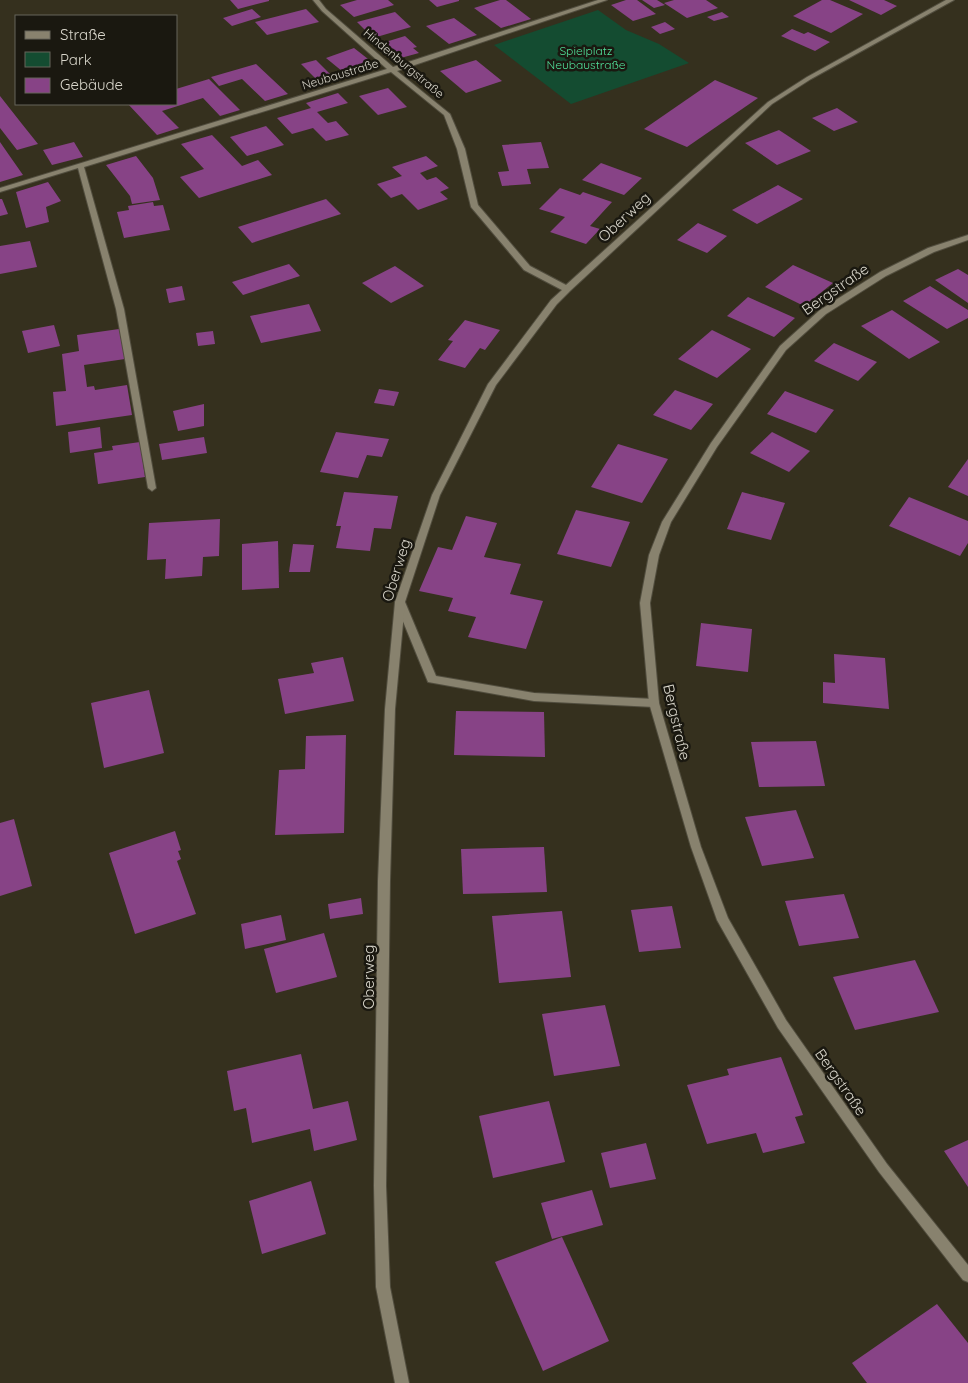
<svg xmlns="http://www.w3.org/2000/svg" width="968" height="1383" font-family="Quicksand,sans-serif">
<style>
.green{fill:#144c31}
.building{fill:#874386}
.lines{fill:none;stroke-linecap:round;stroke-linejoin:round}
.lane-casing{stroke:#514d3e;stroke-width:2}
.street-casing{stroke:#514d3e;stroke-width:2}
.lane{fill:#88826e;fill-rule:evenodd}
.street{fill:#88826e;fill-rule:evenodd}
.labels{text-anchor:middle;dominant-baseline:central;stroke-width:5;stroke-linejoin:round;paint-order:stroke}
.far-park-label{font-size:12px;fill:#51e19b;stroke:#1a1810}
.far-street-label{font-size:12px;fill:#d8d5ca;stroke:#1a1810}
.street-label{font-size:15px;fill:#d8d5ca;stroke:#1a1810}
</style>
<rect width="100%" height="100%" fill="#35301e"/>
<path class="green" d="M598 10 626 30 659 44 689 63 571 104 494 45Z"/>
<g class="building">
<path d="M230 0H269V1L238 9Z"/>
<path d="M357 0H388L394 5 354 17 340 5Z"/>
<path d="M429 0H459V1L437 7Z"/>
<path d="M500 0H506L531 19 501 28 474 8Z"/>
<path d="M626 0H637L656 14 633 21 611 5Z"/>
<path d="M642 0H657L665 5 654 8Z"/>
<path d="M674 0H706L718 8 687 18 664 3Z"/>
<path d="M822 0H830L863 14 831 33 793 16Z"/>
<path d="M849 0H884L897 6 881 15Z"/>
<path d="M252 9 261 17 232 26 223 18Z"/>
<path d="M306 9 319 22 267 35 255 22Z"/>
<path d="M395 12 411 27 373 38 357 22Z"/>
<path d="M722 12 729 17 714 21 707 17Z"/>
<path d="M454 18 477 35 449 44 426 26Z"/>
<path d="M665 22 675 29 660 34 651 27Z"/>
<path d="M792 29 804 34 808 32 830 42 815 51 781 36Z"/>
<path d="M405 36 417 47 413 48 419 53 397 59 379 44Z"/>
<path d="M354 48 377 66 348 76 326 58Z"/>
<path d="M316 60 336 80 321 84 301 64Z"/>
<path d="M476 60 502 81 466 93 440 71Z"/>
<path d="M256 64 288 94 265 101 242 79 219 86 211 77Z"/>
<path d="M209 79 240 110 220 116 203 98 162 111 179 128 157 135 128 104H176V89Z"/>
<path d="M715 80 758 98 687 147 644 129Z"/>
<path d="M388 88 407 107 378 115 359 96Z"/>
<path d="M338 93 348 103 317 112 328 123 336 121 349 135 326 141 313 128 292 134 277 118 311 108 306 103Z"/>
<path d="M0 96 22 124 38 144 17 150 0 128Z"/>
<path d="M837 108 858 122 834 131 812 118Z"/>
<path d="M266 126 284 145 247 156 230 137Z"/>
<path d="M779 130 811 151 777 165 745 143Z"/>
<path d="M212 135 242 166 258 160 272 175 199 198 180 177 204 169 181 144Z"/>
<path d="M0 142 9 155 23 175 0 182Z"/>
<path d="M74 142 83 157 52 165 43 150Z"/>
<path d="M541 142 549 168 527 169 531 184 502 186 498 172 509 171 502 145Z"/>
<path d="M136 156 153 178 160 200 132 204 130 196 106 165Z"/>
<path d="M426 156 438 166 420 173 427 180 436 177 449 188 440 192 448 199 418 210 402 194 391 198 377 184 402 176 392 167Z"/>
<path d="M601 163 642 178 624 195 582 180Z"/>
<path d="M48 182 61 201 46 207 49 222 26 228 16 192Z"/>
<path d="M778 185 803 199 757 224 732 210Z"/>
<path d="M560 188 580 195 583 192 612 202 590 226 600 229 586 244 550 232 565 217 539 209Z"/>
<path d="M0 199H2L8 214 0 216Z"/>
<path d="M326 199 341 214 252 243 238 227Z"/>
<path d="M153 202 154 206 163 205 170 230 124 238 117 212 129 210 128 206Z"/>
<path d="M698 223 727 236 707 253 677 240Z"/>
<path d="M30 241 37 267 0 274V246Z"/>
<path d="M289 264 300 276 243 295 232 282Z"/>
<path d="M793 265 833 283 804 306 765 287Z"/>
<path d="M395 266 424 286 391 303 362 283Z"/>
<path d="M958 269 968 275V303L935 280Z"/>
<path d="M182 286 185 300 169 303 166 289Z"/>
<path d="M930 286 968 310V318L947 329 903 301Z"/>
<path d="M748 297 795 318 774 337 727 316Z"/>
<path d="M309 304 321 331 261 343 250 316Z"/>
<path d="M892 310 940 342 909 359 861 326Z"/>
<path d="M465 320 500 330 485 350 480 348 465 368 438 360 453 341 448 340Z"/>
<path d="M54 325 60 346 28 353 22 331Z"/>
<path d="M119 329 125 359 84 365 87 387 94 386 95 390 127 385 132 415 56 426 53 392 66 391 62 354 79 351 77 335Z"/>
<path d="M712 330 751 349 717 378 678 359Z"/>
<path d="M213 331 215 344 198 346 196 333Z"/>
<path d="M834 343 877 362 858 381 814 361Z"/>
<path d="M379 389 399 392 394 406 374 403Z"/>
<path d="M675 390 713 404 691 430 653 415Z"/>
<path d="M785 391 834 410 816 433 767 414Z"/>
<path d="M204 404V426L178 431 173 411Z"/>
<path d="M100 427 102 448 70 453 68 432Z"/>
<path d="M336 432 389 439 382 457 367 455 358 478 320 472Z"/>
<path d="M772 432 810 451 789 472 750 453Z"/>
<path d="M204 437 207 453 162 460 159 444Z"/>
<path d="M140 442 145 477 98 484 94 453 113 450 112 446Z"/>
<path d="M618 444 668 459 642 503 591 487Z"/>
<path d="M968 459V496L948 487Z"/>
<path d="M344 492 398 496 391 529 374 528 370 551 336 548 341 526H336Z"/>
<path d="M742 492 785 503 771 540 727 529Z"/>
<path d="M909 497 968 521V543L960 556 889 526Z"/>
<path d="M576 510 630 522 611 567 557 554Z"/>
<path d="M466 516 497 523 484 557 521 564 510 594 543 601 526 649 468 637 476 617 448 611 453 598 419 591 438 547 452 550Z"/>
<path d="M220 519 219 556 203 557 202 576 165 579 166 559 147 560 149 523Z"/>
<path d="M278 541 279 588 242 590V544Z"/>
<path d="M293 544 314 545 310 572H289Z"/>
<path d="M701 623 752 629 748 672 696 666Z"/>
<path d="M834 654 885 658 889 709 823 703V682L835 683Z"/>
<path d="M343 657 354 701 285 714 278 679 314 673 311 663Z"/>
<path d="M149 690 164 753 104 768 91 703Z"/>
<path d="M456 711 544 712 545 757 454 755Z"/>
<path d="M346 735 344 833 275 835 279 770 305 769 306 736Z"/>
<path d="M816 741 825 786 759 787 751 742Z"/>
<path d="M796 810 814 858 762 866 745 817Z"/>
<path d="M14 819 32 886 0 896V823Z"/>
<path d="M175 831 181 850 178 851 181 859 177 861 196 914 135 934 109 853Z"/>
<path d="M544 847 547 892 463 894 461 849Z"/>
<path d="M844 894 859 938 799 946 785 901Z"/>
<path d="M361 898 363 914 330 919 328 904Z"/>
<path d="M672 906 681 948 639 952 631 910Z"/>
<path d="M562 911 571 977 499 983 492 916Z"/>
<path d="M281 915 286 940 245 949 241 924Z"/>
<path d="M324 933 337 977 276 993 264 949Z"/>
<path d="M915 960 939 1012 855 1030 833 977Z"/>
<path d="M605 1005 620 1066 554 1076 542 1014Z"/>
<path d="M301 1054 313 1109 348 1101 357 1140 314 1151 310 1129 252 1143 246 1108 234 1111 227 1071Z"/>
<path d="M781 1057 803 1115 795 1117 805 1143 763 1153 756 1133 707 1144 687 1085 729 1075 727 1069Z"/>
<path d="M549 1101 565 1162 493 1178 479 1116Z"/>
<path d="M968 1140V1187L944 1151Z"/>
<path d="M646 1143 656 1179 610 1188 601 1153Z"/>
<path d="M311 1181 326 1234 262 1254 249 1201Z"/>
<path d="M592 1190 603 1225 552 1239 541 1203Z"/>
<path d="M562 1237 609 1341 543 1371 495 1262Z"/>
<path d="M937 1304 968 1343V1383H867L852 1363Z"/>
</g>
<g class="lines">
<defs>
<path id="lane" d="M400 599 405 602 436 676 534 693 654 699 658 700 659 703 658 706 654 707 534 701 428 682 395 602Z"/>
<g id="street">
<path d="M313 0H319L326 9 393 67 598 0H607L397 71 450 114 465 149 478 205 530 266 566 285 768 102 807 77 946 0H954L811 79 772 104 570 291 557 304 496 385 440 495 405 602 395 709 390 881 386 1186 390 1287 409 1383H395L376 1287 374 1186 378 881 385 709 395 602 432 495 488 384 551 300 562 290 524 270 471 207 457 149 444 115 391 72 84 167 124 309 156 488 152 491 148 488 116 309 78 168 0 192V188L387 69 322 11Z"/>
<path d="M968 235V240L934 252 886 276 826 314 786 350 717 447 671 522 659 555 650 603 659 703 701 847 728 918 786 1020 887 1164 968 1265V1282L963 1280 879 1172 778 1028 717 920 691 847 649 703 640 603 649 555 662 522 711 443 780 346 820 310 880 272 928 248Z"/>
</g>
</defs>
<use href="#lane" class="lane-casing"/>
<use href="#street" class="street-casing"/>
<use href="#lane" class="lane"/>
<use href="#street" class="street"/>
</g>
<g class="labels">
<g class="far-park-label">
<text x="586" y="50">Spielplatz<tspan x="586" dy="14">Neubaustraße</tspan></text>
</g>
<g class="far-street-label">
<text transform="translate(404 63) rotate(40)">Hindenburgstraße</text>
<text transform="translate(340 74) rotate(-17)">Neubaustraße</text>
</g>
<g class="street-label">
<text transform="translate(624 217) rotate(-43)">Oberweg</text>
<text transform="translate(835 289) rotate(-35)">Bergstraße</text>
<text transform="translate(396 570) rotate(-73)">Oberweg</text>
<text transform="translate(677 722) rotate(77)">Bergstraße</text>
<text transform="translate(368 977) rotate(-90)">Oberweg</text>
<text transform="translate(841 1082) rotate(55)">Bergstraße</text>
</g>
</g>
<rect x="15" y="15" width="162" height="90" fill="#1a1810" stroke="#66645a"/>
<rect x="25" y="31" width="25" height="8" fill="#88826e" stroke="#66645a"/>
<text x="60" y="40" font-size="15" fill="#d8d5ca">Straße</text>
<rect x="25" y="52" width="25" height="15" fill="#144c31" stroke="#66645a"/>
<text x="60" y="65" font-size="15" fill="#d8d5ca">Park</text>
<rect x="25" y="78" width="25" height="15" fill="#874386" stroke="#66645a"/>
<text x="60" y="90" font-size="15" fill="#d8d5ca">Gebäude</text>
</svg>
